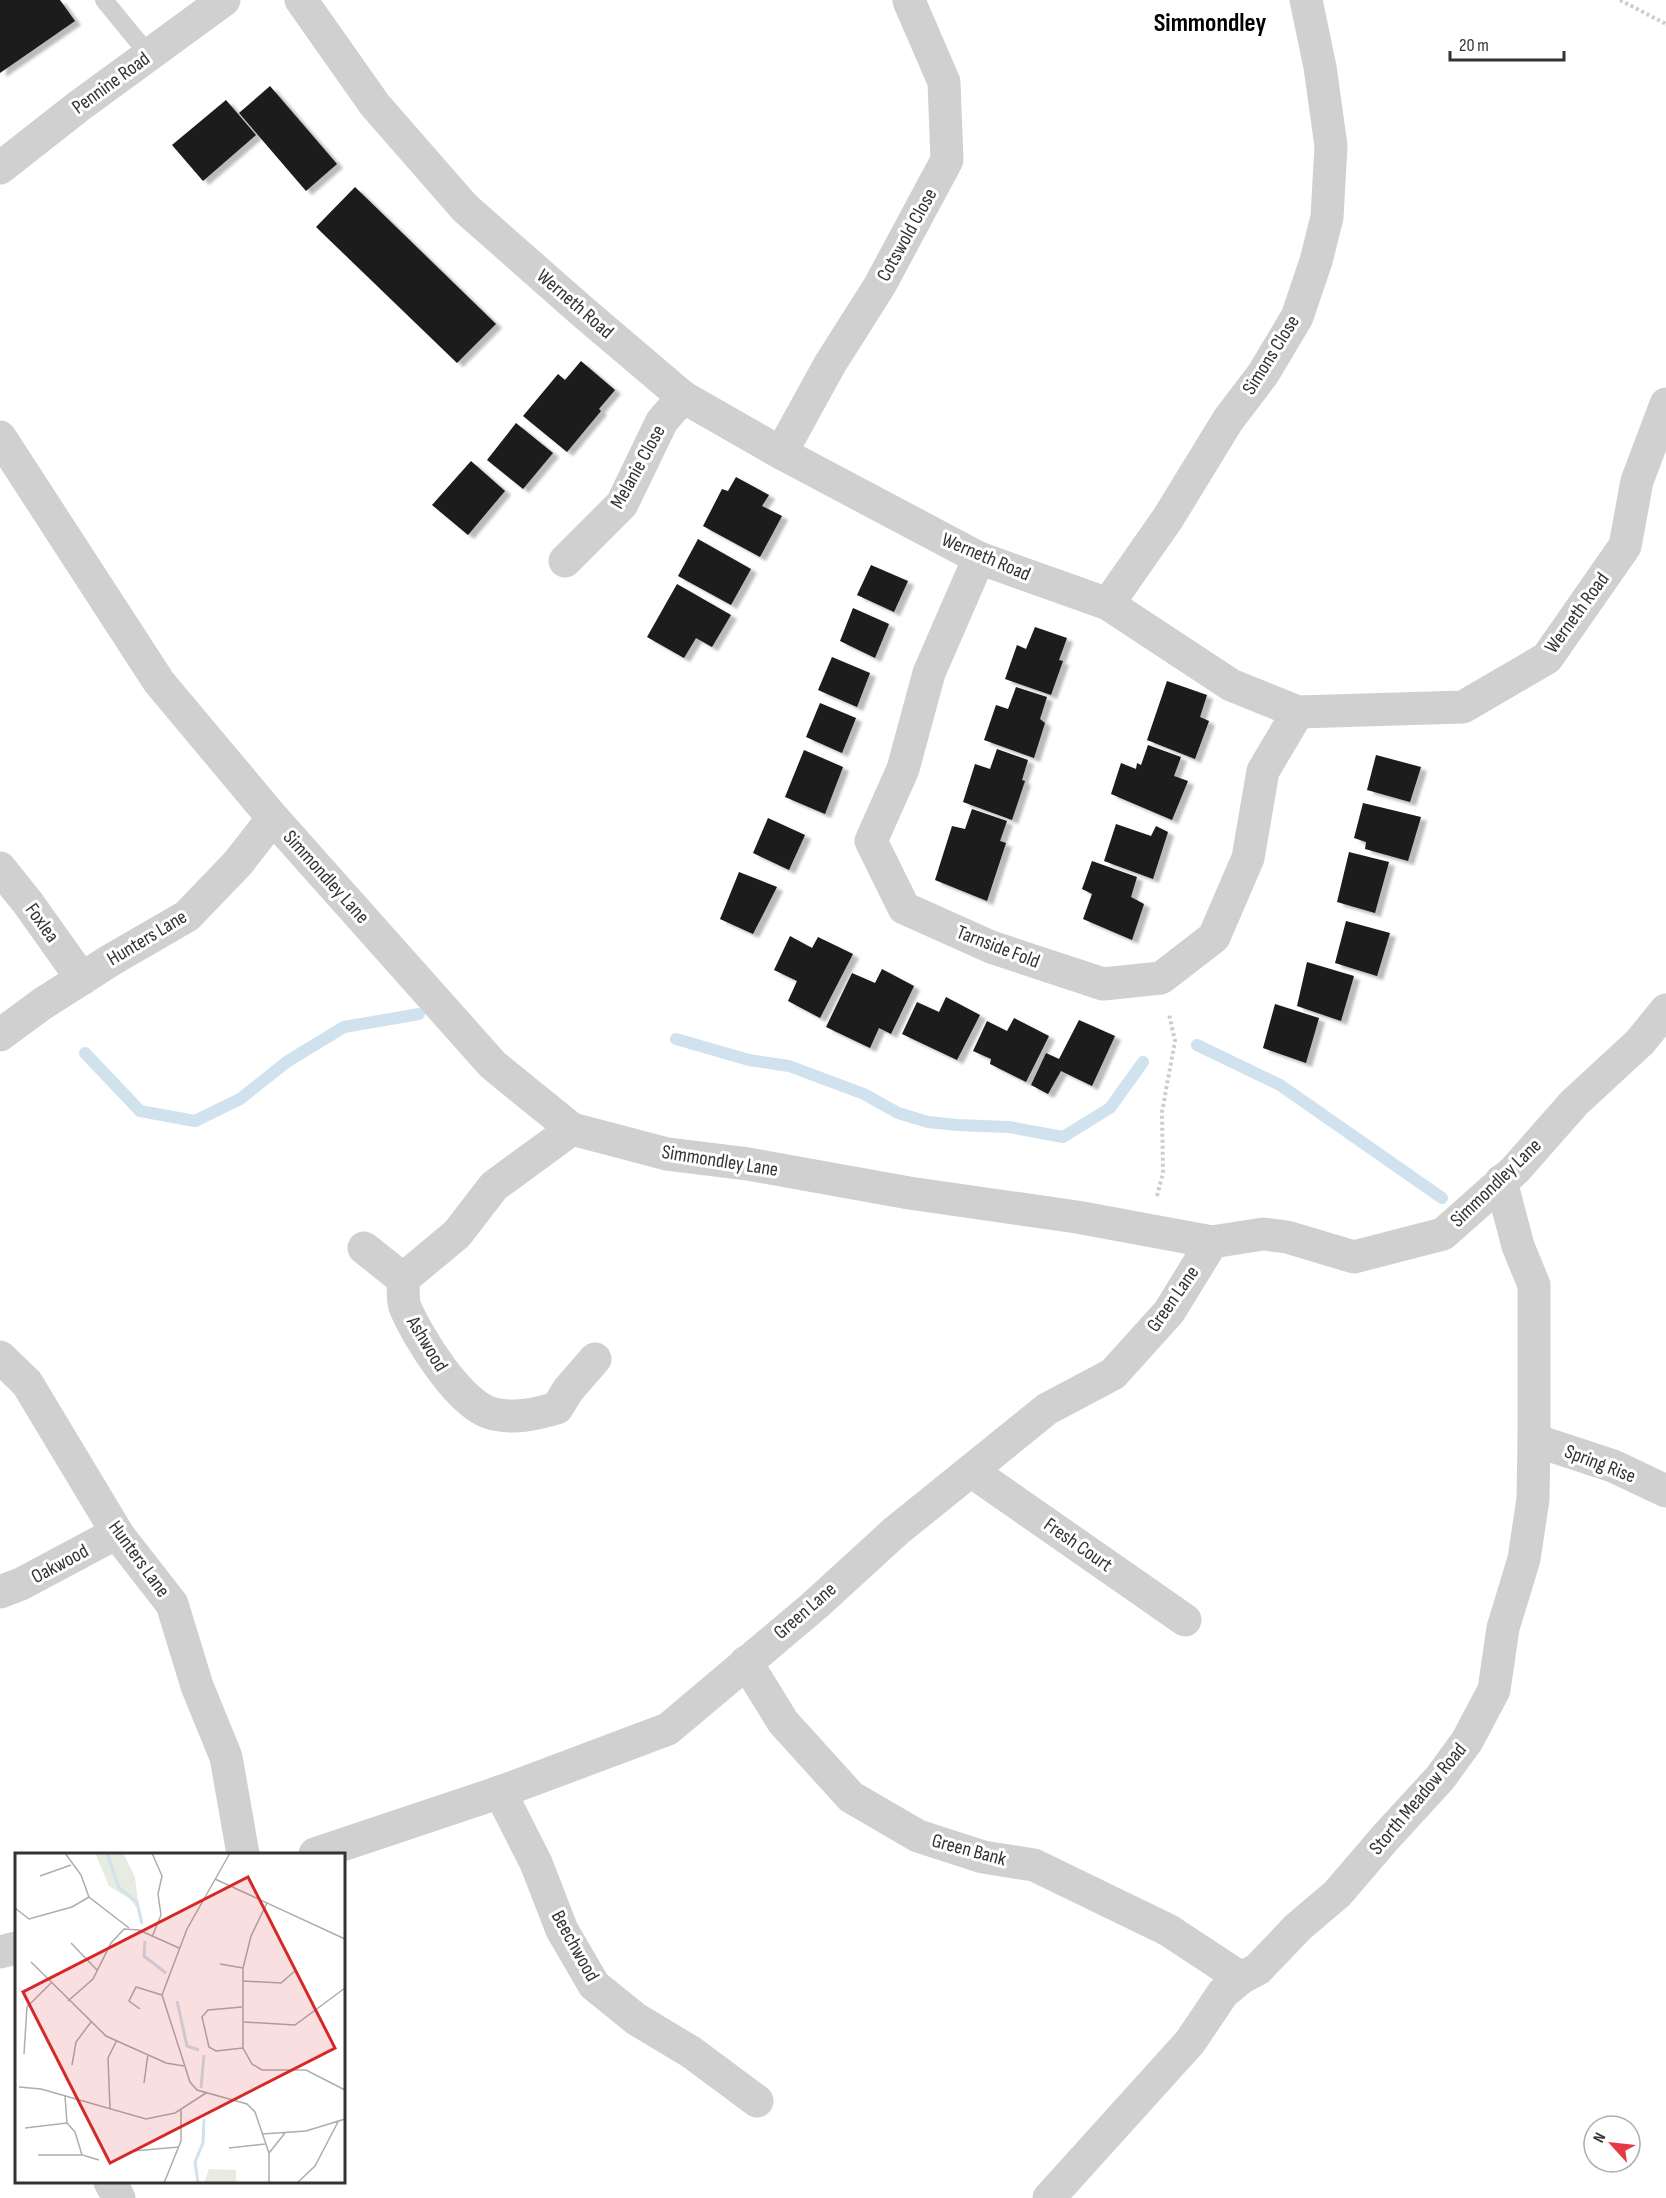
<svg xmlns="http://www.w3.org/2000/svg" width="1666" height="2198" font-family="'Sofia Sans Condensed',sans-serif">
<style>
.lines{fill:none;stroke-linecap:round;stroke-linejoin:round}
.stream{stroke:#cfe2ee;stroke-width:12}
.building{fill:#1a1a1a;filter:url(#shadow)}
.path{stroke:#cdcdcd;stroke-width:4;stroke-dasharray:3 3;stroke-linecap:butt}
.service{stroke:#d0d0d0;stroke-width:18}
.minor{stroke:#d0d0d0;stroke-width:33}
.tertiary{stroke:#d0d0d0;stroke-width:33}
.labels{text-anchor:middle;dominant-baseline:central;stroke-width:6;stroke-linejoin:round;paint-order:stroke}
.street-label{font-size:20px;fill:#333;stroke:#fff}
.district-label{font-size:26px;font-weight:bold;fill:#000;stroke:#fff}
.inset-river{fill:none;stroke:#cfe2ee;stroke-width:3}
.inset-road{fill:none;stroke:#adadad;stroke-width:1.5}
.view{fill:#d62828;fill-opacity:0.15;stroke:#d62828;stroke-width:3}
.inset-edge{fill:none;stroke:#333;stroke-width:3}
</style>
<defs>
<filter id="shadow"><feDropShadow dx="6" dy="4" stdDeviation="1.5" flood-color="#0004"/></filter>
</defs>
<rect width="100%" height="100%" fill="#fff"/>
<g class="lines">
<g class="stream">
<path d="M676 1039 749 1060 789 1066 864 1094 898 1113 928 1122 957 1125 1009 1127 1063 1137 1110 1108 1143 1062"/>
<path d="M1197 1045 1280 1085 1442 1198"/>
<path d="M85 1053 140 1111 195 1121 240 1099 288 1061 344 1027 419 1014"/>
</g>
</g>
<g class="building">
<path d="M0 0H60L75 21 0 73Z"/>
<path d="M270 86 337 164 306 191 239 113Z"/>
<path d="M226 100 256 135 203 181 172 145Z"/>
<path d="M355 187 496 324 457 363 316 227Z"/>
<path d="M581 361 615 390 599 409 601 411 567 452 523 416 558 374 565 380Z"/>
<path d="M516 423 553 453 523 489 487 460Z"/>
<path d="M471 461 505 491 468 535 432 505Z"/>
<path d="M736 477 769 495 762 506 782 516 760 557 703 526 722 489 728 491Z"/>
<path d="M698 539 751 569 731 605 678 576Z"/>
<path d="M871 565 908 581 894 612 857 595Z"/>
<path d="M677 584 731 615 712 647 696 638 684 658 647 637Z"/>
<path d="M853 608 889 624 875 658 840 641Z"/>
<path d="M1035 627 1067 638 1059 660 1063 661 1051 695 1005 679 1017 645 1026 649Z"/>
<path d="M832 657 870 673 857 707 818 690Z"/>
<path d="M1167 681 1207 695 1200 717 1209 721 1195 759 1147 740Z"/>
<path d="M1016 687 1047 697 1040 719 1045 723 1034 758 984 740 996 705 1008 709Z"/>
<path d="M820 703 856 718 842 753 806 737Z"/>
<path d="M1148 745 1181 757 1174 776 1188 781 1172 820 1111 794 1121 763 1136 769 1137 763 1141 765Z"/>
<path d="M997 749 1028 760 1022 780 1025 781 1012 820 963 802 975 764 990 769Z"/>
<path d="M804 750 843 767 825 814 785 797Z"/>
<path d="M1376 755 1421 767 1410 802 1367 790Z"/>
<path d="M1363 803 1421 817 1408 861 1365 849 1366 842 1354 838Z"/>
<path d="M972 809 1007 821 1000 841 1006 843 987 901 935 880 952 826 965 829Z"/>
<path d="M768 818 805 835 789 870 753 853Z"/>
<path d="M1116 824 1151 836 1156 826 1168 832 1153 879 1104 861Z"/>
<path d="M1349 852 1389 862 1375 913 1337 902Z"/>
<path d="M1092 861 1137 877 1131 897 1144 904 1132 940 1083 919 1092 894 1082 889Z"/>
<path d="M739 872 777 887 753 934 720 919Z"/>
<path d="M1346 921 1390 933 1377 976 1335 963Z"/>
<path d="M790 936 812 948 818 937 853 954 820 1018 788 1001 797 981 774 970Z"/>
<path d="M1307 962 1354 976 1341 1021 1297 1006Z"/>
<path d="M882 969 914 986 891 1034 879 1028 870 1048 826 1027 852 973 875 983Z"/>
<path d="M946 997 980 1015 957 1060 902 1034 917 1002 939 1012Z"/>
<path d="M1275 1004 1319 1018 1306 1063 1263 1048Z"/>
<path d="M1014 1018 1049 1036 1026 1082 990 1064 991 1059 973 1051 987 1021 1007 1031Z"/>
<path d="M1079 1020 1115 1036 1092 1086 1061 1071 1048 1094 1031 1085 1046 1053 1059 1059Z"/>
</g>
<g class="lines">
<g class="path">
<path d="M1620 0 1666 24"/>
<path d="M1157 1196 1163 1173 1162 1112 1175 1041 1169 1014"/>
</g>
<path class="service" d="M104 0 149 55"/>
<g class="minor">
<path d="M301 0 375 105 465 208 583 312 683 397 781 453 979 558 1108 604 1231 685 1298 712 1463 707 1547 658 1625 546 1637 481 1666 404"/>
<path d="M0 168 79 106 224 0"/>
<path d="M781 453 830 364 880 285 947 160 944 82 909 1"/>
<path d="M979 558 929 673 903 769 871 841 904 908 991 947 1103 984 1161 978 1214 937 1248 858 1263 771 1298 712"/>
<path d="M565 561 622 504 662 421 683 397"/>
<path d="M1108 604 1168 518 1228 420 1263 374 1297 317 1316 261 1327 217 1331 146 1320 67 1306 0"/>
<path d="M0 868 28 903 82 979"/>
<path d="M0 1035 42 1004 111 960 187 916 238 863 273 818"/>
<path d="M572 1129 494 1186 457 1234 403 1279C404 1288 402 1299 405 1307 417 1336 461 1408 494 1414 516 1419 536 1414 557 1408L568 1390 595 1359"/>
<path d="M364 1248 403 1279"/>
<path d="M0 1357 27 1383 119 1536 172 1604 197 1686 226 1757 243 1854"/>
<path d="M1534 1440 1613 1466 1666 1491"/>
<path d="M971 1471 1185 1620"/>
<path d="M0 1592 21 1584 109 1537 119 1536"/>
<path d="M746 1662 783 1722 851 1797 918 1836 983 1857 1034 1865 1168 1930 1241 1978"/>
<path d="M500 1792 536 1863 562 1930 594 1985 636 2019 691 2052 757 2101"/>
<path d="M315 1854 500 1792 668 1729 814 1606 896 1531 1047 1409 1113 1374 1169 1312 1212 1242"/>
<path d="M0 1952 16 1948"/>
<path d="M110 2182 119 2198"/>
<path d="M1049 2198 1190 2042 1223 1993 1241 1978 1258 1969 1298 1927 1337 1894 1385 1838 1440 1778 1467 1741 1494 1690 1503 1628 1524 1559 1533 1499 1534 1440V1285L1518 1246 1501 1181"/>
</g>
<path class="tertiary" d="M0 437 159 682 273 818 493 1065 572 1129 667 1154 748 1164 909 1193 1077 1217 1212 1242 1263 1234 1287 1237 1354 1257 1443 1234 1515 1170 1574 1103 1640 1042 1666 1010"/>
</g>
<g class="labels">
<g class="street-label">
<text transform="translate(111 83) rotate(-36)">Pennine Road</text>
<text transform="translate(907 235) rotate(-61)">Cotswold Close</text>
<text transform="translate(575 304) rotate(41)">Werneth Road</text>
<text transform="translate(1271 355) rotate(-58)">Simons Close</text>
<text transform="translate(638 467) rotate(-61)">Melanie Close</text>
<text transform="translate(986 557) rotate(23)">Werneth Road</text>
<text transform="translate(1577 613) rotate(-54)">Werneth Road</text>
<text transform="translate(326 877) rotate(48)">Simmondley Lane</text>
<text transform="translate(42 923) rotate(54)">Foxlea</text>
<text transform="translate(147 938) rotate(-31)">Hunters Lane</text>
<text transform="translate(998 947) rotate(21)">Tarnside Fold</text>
<text transform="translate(720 1161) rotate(9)">Simmondley Lane</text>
<text transform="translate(1496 1183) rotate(-44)">Simmondley Lane</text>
<text transform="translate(1173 1299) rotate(-55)">Green Lane</text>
<text transform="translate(427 1344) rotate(59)">Ashwood</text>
<text transform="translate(1600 1464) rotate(21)">Spring Rise</text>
<text transform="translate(1078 1545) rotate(35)">Fresh Court</text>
<text transform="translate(139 1559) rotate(54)">Hunters Lane</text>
<text transform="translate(60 1564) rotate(-28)">Oakwood</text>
<text transform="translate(805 1611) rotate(-41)">Green Lane</text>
<text transform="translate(1418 1799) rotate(-50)">Storth Meadow Road</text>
<text transform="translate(969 1850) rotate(15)">Green Bank</text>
<text transform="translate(575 1946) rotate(61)">Beechwood</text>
</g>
<g class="district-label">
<text x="1210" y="23">Simmondley</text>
</g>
</g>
<g transform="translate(15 1853)">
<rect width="330" height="330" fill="#fff"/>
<path d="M80 0H108L120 24 124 58 115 46 94 33ZM194 316 221 317V330H189Z" fill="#e6ecdf"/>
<path class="inset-river" d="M92 0 104 35 122 49 127 71M130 88 129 103 151 120M162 148 172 193 184 197M186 235 189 202M183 330 180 309 188 290 189 266"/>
<path class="inset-road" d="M50 0 66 22 74 44 114 75M137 0 147 23 143 41 146 62 137 84M215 0 172 76 147 142 175 229 182 237 232 251 240 259 254 300V330M25 23 56 12M200 26 330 86M252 50 236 83 228 115V195L237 211 247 217H291L330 237M0 55 14 66 57 54 74 44M56 90 82 117M16 109 91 183 151 210 169 213M205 111 228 115M228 128 266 130 281 117M53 148 78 126 96 90 109 76 124 77 164 95M227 154 193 157 187 164 194 194 201 198 228 195M125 156 114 148 121 134 147 142M229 169 280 172 330 135M9 201 12 154 36 130M57 212 61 189 76 169M129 230 133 201M4 234 26 236 131 266 160 260 191 240M50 243 52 270 60 279 67 302 84 307M95 255 93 205 102 187M10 275 52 270M247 281 291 278 330 266M214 295 250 291M118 298 164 294M254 300 270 280M23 302H67M149 330 166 288V257M282 330 300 313 324 267"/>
<path class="view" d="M233 24 320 195 95 310 8 139Z"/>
<rect width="330" height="330" class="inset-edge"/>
</g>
<g transform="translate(1612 2144) rotate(297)"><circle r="28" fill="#ffffff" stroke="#adadad" stroke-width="1.5"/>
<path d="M0-4.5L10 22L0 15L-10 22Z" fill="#e63946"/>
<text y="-9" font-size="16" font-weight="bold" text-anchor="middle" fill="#333333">N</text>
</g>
<path d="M1450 51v9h114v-9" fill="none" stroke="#333333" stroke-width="3"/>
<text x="1459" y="51" font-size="18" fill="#333333" stroke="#ffffff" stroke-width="4.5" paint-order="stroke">20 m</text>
</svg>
